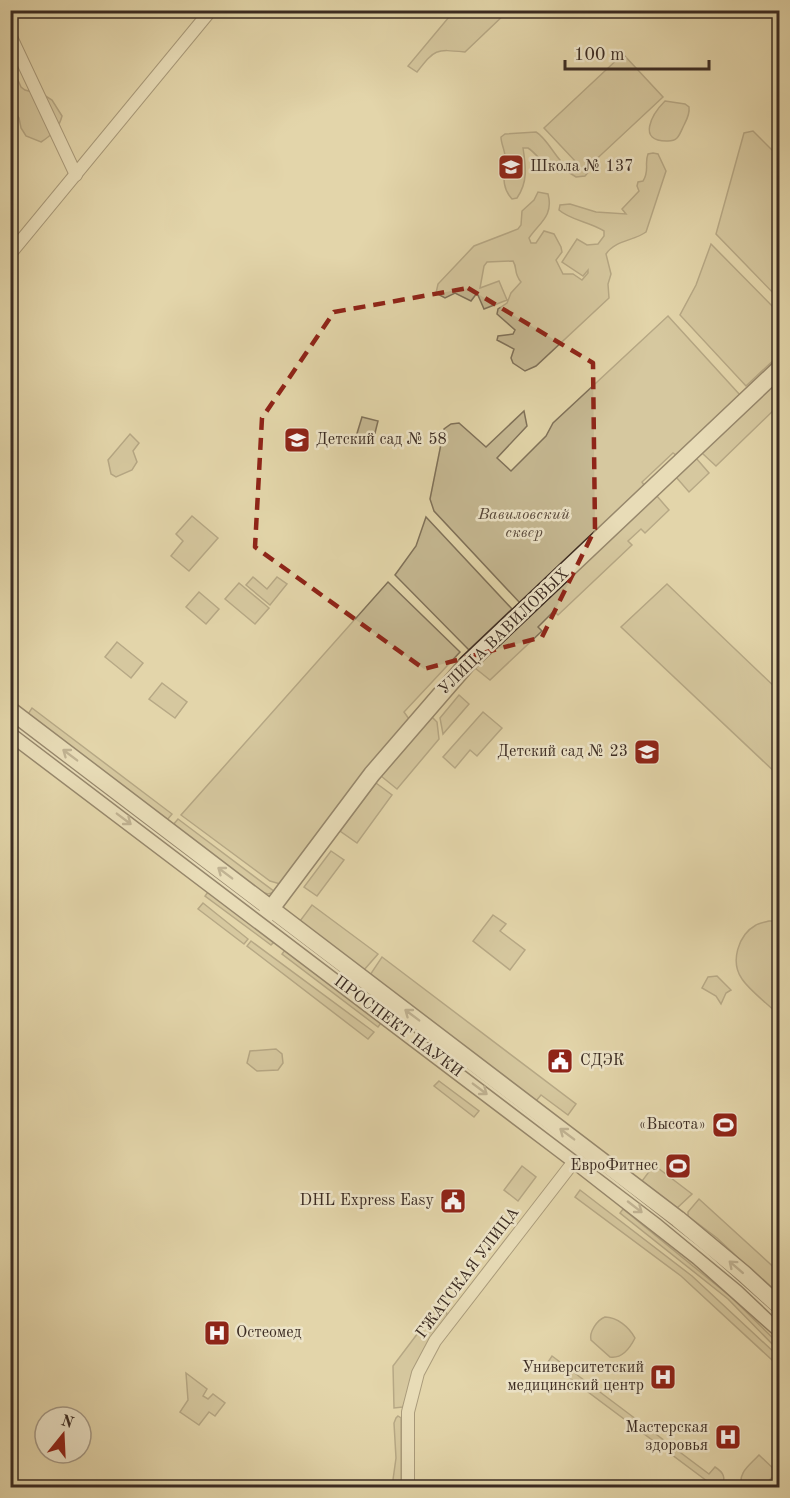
<svg xmlns="http://www.w3.org/2000/svg" width="790" height="1498" font-family="'Old Standard TT',serif">
<style>
.green{fill:#c6b993;stroke:#80725a;stroke-width:1.5}
.lines{fill:none;stroke-linecap:round;stroke-linejoin:round}
.street-casing{stroke:#655644;stroke-width:14}
.secondary-casing{stroke:#3b2b22;stroke-width:19}
.street{stroke:#ede4c8;stroke-width:12}
.secondary{stroke:#ede4c8;stroke-width:16}
.tram{stroke:#3b2b22;stroke-width:1.5}
.oneway{stroke:#948875}
.marked{fill:none;stroke:#8f2418;stroke-width:4.5;stroke-dasharray:12 8;stroke-linejoin:round}
.labels{text-anchor:middle;dominant-baseline:central;stroke-width:5;stroke-linejoin:round;paint-order:stroke}
.poi-label{font-size:16px;fill:#3b2b22;stroke:#ede4c8;text-anchor:end}
.park-label{font-size:16px;font-style:italic;fill:#574739;stroke:#ede4c8}
.street-label{font-size:16px;fill:#3b2b22;stroke:#ede4c8}
</style>
<rect width="100%" height="100%" fill="#e3d6aa"/>
<filter id="stains"><feTurbulence type="fractalNoise" baseFrequency=".00333" numOctaves="4"/><feColorMatrix values="0 0 0 0 .2 0 0 0 0 .09 0 0 0 0 .02 0 0 0 .5 -.17"/></filter>
<radialGradient id="worn" r=".72"><stop offset=".6" stop-color="#630" stop-opacity="0"/><stop offset="1" stop-color="#630" stop-opacity=".3"/></radialGradient>
<g class="green">
<path d="M454 11H508L465 52C435 49 435 49 417 72L408 66Z"/>
<path d="M623 54 663 97 589 166 591 169 585 176 576 177 568 172 573 164 577 163 544 128Z"/>
<path d="M10 62 21 87 25 90 44 95 52 100 62 116C59 128 52 135 41 142L26 136 21 128 19 118 11 106Z"/>
<path d="M665 101 685 104 689 107C690 114 687 119 684 125 682 129 680 135 677 138 674 141 671 141 668 141 636 142 652 114 665 101Z"/>
<path d="M753 131 779 157V299L716 234 744 133Z"/>
<path d="M536 132C544 136 553 152 560 160L558 169C544 169 539 155 528 148H523C526 167 528 182 517 198L512 199C500 186 505 173 505 157 505 150 501 144 501 137L505 134Z"/>
<path d="M653 153 658 154 666 171 646 232C634 241 615 240 606 254L611 274 608 284 609 298 536 366 525 371 513 363 511 358 514 349 497 340 498 336 513 334 515 330 497 314 498 309 507 303 511 293 521 282C513 272 518 269 513 261L487 262 484 266 480 288 499 281 507 300 484 309 477 293 471 301 455 293 445 298 436 293 438 284 474 246 518 229 521 225 522 211 534 200 538 192 548 194C554 216 539 223 529 238L531 243H536L544 231 554 234 561 247 562 252 556 260 563 274H573L582 280 588 273V270L583 276 562 262 577 239 587 245 598 244 604 236V231C590 222 570 220 559 210L560 205 570 204 596 212 626 214 622 209 639 191 637 186 638 182 643 181C650 170 644 164 648 154Z"/>
<path d="M711 244 779 313V355L746 386 680 315 696 285Z"/>
<path d="M668 316 740 395 676 455 673 453 642 482 644 485 520 603 434 511 430 499 444 429 451 424 459 423 486 447 524 411 527 426 497 458 511 471 546 436 553 423Z"/>
<path d="M779 379V405L716 466 702 453Z"/>
<path d="M362 417 378 421 372 445 355 440Z"/>
<path d="M130 434 139 443 133 451 137 462 132 470 116 477 111 474 108 460Z"/>
<path d="M696 458 709 473 689 492 676 477Z"/>
<path d="M656 495 669 510 645 533 641 529 628 541 632 545 558 615 554 611 538 627 542 631 490 680 475 668Z"/>
<path d="M192 516 218 538 189 571 171 556 183 541 176 534Z"/>
<path d="M426 517 512 609 469 650 395 575 416 546Z"/>
<path d="M253 577 267 589 277 577 287 584 270 605 246 585Z"/>
<path d="M388 582 460 652 404 712 409 719 365 771 280 884 270 881 181 815Z"/>
<path d="M239 583 269 608 255 624 225 599Z"/>
<path d="M667 584 779 691V776L621 627Z"/>
<path d="M199 592 219 609 206 624 186 607Z"/>
<path d="M117 642 143 663 131 678 105 657Z"/>
<path d="M162 683 187 702 175 718 149 699Z"/>
<path d="M459 695 469 704 443 734 440 718Z"/>
<path d="M32 708 172 814 167 820 28 714Z"/>
<path d="M483 712 502 728 477 756 470 750 455 768 443 757Z"/>
<path d="M432 717 437 722 439 739 397 789 381 776Z"/>
<path d="M376 783 392 795 357 843 340 831Z"/>
<path d="M178 819 275 892 268 894 261 892 173 825Z"/>
<path d="M331 851 344 860 317 896 304 887Z"/>
<path d="M208 892 274 942 271 945 205 896Z"/>
<path d="M203 903 248 939 244 944 198 909Z"/>
<path d="M312 905 378 954 364 970 300 921Z"/>
<path d="M493 915 506 924 500 931 525 950 510 970 473 941Z"/>
<path d="M769 921H779V1015C768 1004 750 991 742 979 730 962 738 935 756 925 759 923 765 922 769 921Z"/>
<path d="M251 941 374 1032 368 1039 247 946Z"/>
<path d="M285 950 381 1023 378 1027 282 954Z"/>
<path d="M382 957 576 1104 568 1115 541 1095 536 1101 370 975Z"/>
<path d="M717 976 731 990 726 993 721 1004 716 996 702 988 708 977Z"/>
<path d="M276 1049 282 1054 283 1063 278 1070 257 1071 247 1063 250 1051Z"/>
<path d="M439 1081 479 1111 474 1117 434 1086Z"/>
<path d="M654 1165 692 1194 677 1208 642 1181Z"/>
<path d="M522 1166 536 1177 518 1201 504 1190Z"/>
<path d="M580 1190 692 1276 777 1355 772 1360 681 1276 575 1197Z"/>
<path d="M699 1199 779 1272V1296L717 1238 688 1216V1212Z"/>
<path d="M623 1209 731 1297 779 1344V1351L728 1299 620 1213Z"/>
<path d="M439 1305 446 1311 448 1318 415 1368 403 1407 394 1408 393 1366Z"/>
<path d="M605 1317C617 1317 629 1327 635 1338 630 1348 622 1359 610 1357L591 1340C589 1332 597 1320 605 1317Z"/>
<path d="M552 1356 709 1474 715 1467C723 1472 727 1478 721 1487H715L548 1362Z"/>
<path d="M186 1373 207 1389 203 1396 208 1399 213 1394 225 1403 215 1416 209 1412 199 1425 180 1412 188 1400Z"/>
<path d="M398 1416 401 1418V1487H392L396 1458 394 1423 396 1418Z"/>
<path d="M759 1455 777 1472 763 1487H742C737 1473 750 1465 759 1455Z"/>
</g>
<g class="lines">
<defs>
<g id="street">
<path d="M10 35 76 175"/>
<path d="M10 254 211 10"/>
<path d="M408 1488V1412L418 1373 435 1341 575 1160"/>
</g>
<g id="secondary">
<path d="M10 710 678 1219 744 1274 780 1307"/>
<path d="M10 732 575 1160 699 1257 780 1329"/>
<path d="M264 918 372 774 467 664 780 368"/>
</g>
</defs>
<use href="#street" class="street-casing"/>
<use href="#secondary" class="secondary-casing"/>
<use href="#street" class="street"/>
<use href="#secondary" class="secondary"/>
<path class="tram" d="M10 725 660 1219 741 1286 780 1323"/>
</g>
<defs><path id="oneway-shaft" d="M-6 0H5M1.5-3L5.5 0L1.5 3" fill="none" stroke-width="1.6" stroke-linecap="round" stroke-linejoin="round" transform="scale(1.5)"/></defs>
<g class="oneway">
<use href="#oneway-shaft" transform="translate(70 755) rotate(-143)"/>
<use href="#oneway-shaft" transform="translate(124 819) rotate(37)"/>
<use href="#oneway-shaft" transform="translate(225 873) rotate(-143)"/>
<use href="#oneway-shaft" transform="translate(412 1015) rotate(-143)"/>
<use href="#oneway-shaft" transform="translate(480 1089) rotate(37)"/>
<use href="#oneway-shaft" transform="translate(567 1134) rotate(-143)"/>
<use href="#oneway-shaft" transform="translate(635 1207) rotate(38)"/>
<use href="#oneway-shaft" transform="translate(736 1267) rotate(-139)"/>
</g>
<path d="M0 0H790V1498H0ZM468 288 593 363 595 529 542 637 424 669 255 547 262 418 334 312Z" fill="#e3d6aa" fill-opacity=".55" fill-rule="evenodd"/>
<path class="marked" d="M468 288 593 363 595 529 542 637 424 669 255 547 262 418 334 312Z"/>
<defs>
<symbol id="school-square" viewBox="-11 -11 22 22"><rect x="-9" y="-9" width="18" height="18" rx="4" fill="#8f2418" stroke="#ede4c8"/><path d="M0-5L7-2L0 1L-7-2ZM-4 1L0 2.5L4 1V4Q0 6-4 4Z" fill="#fff"/></symbol>
<symbol id="civic-square" viewBox="-11 -11 22 22"><rect x="-9" y="-9" width="18" height="18" rx="4" fill="#8f2418" stroke="#ede4c8"/><path d="M-.6-6.5H3V-4.5H.6V-3L4-1V1h2V6H-6V1h2V-1L-.6-3ZM-1.2 2.5V6h2.4V2.5Z" fill="#fff"/></symbol>
<symbol id="stadium-square" viewBox="-11 -11 22 22"><rect x="-9" y="-9" width="18" height="18" rx="4" fill="#8f2418" stroke="#ede4c8"/><path d="M0-5a6.5 5 0 1 0 0 10a6.5 5 0 1 0 0-10ZM-3.5-1.8h7v3.6h-7Z" fill="#fff"/></symbol>
<symbol id="hospital-square" viewBox="-11 -11 22 22"><rect x="-9" y="-9" width="18" height="18" rx="4" fill="#8f2418" stroke="#ede4c8"/><path d="M-5-5h3v3.5h4V-5h3V5h-3V1.5h-4V5h-3Z" fill="#fff"/></symbol>
</defs>
<g fill-rule="evenodd">
<use href="#school-square" x="496" y="152" width="30" height="30"/>
<use href="#school-square" x="282" y="425" width="30" height="30"/>
<use href="#school-square" x="632" y="737" width="30" height="30"/>
<use href="#civic-square" x="545" y="1046" width="30" height="30"/>
<use href="#stadium-square" x="710" y="1110" width="30" height="30"/>
<use href="#stadium-square" x="663" y="1151" width="30" height="30"/>
<use href="#civic-square" x="438" y="1186" width="30" height="30"/>
<use href="#hospital-square" x="202" y="1318" width="30" height="30"/>
<use href="#hospital-square" x="648" y="1362" width="30" height="30"/>
<use href="#hospital-square" x="713" y="1422" width="30" height="30"/>
</g>
<g class="labels">
<g class="poi-label">
<text x="530" y="167" text-anchor="start">Школа № 137</text>
<text x="316" y="440" text-anchor="start">Детский сад № 58</text>
<text x="628" y="752">Детский сад № 23</text>
<text x="580" y="1061" text-anchor="start">СДЭК</text>
<text x="706" y="1125">«Высота»</text>
<text x="658" y="1166">ЕвроФитнес</text>
<text x="434" y="1201">DHL Express Easy</text>
<text x="236" y="1333" text-anchor="start">Остеомед</text>
<text x="644" y="1368">Университетский<tspan x="644" dy="18">медицинский центр</tspan></text>
<text x="708" y="1428">Мастерская<tspan x="708" dy="18">здоровья</tspan></text>
</g>
<g class="park-label">
<text x="524" y="515">Вавиловский<tspan x="524" dy="18">сквер</tspan></text>
</g>
<g class="street-label">
<text transform="translate(504 632) rotate(-44)">УЛИЦА ВАВИЛОВЫХ</text>
<text transform="translate(398 1027) rotate(37)">ПРОСПЕКТ НАУКИ</text>
<text transform="translate(468 1273) rotate(-53)">ГЖАТСКАЯ УЛИЦА</text>
</g>
</g>
<rect width="790" height="1498" fill="none" stroke="#e3d6aa" stroke-width="36"/>
<rect x="12" y="12" width="766" height="1474" fill="none" stroke="#3b2b22" stroke-width="3"/>
<rect x="18" y="18" width="754" height="1462" fill="none" stroke="#3b2b22" stroke-width="1.5"/>
<g transform="translate(63 1435) rotate(18)"><circle r="28" fill="#ede4c8" stroke="#a69a86" stroke-width="1.5"/>
<path d="M0-4.5L10 22L0 15L-10 22Z" fill="#8f2418"/>
<text y="-9" font-size="16" font-weight="bold" text-anchor="middle" fill="#3b2b22">N</text>
</g>
<path d="M565 60v9h144v-9" fill="none" stroke="#3b2b22" stroke-width="3"/>
<text x="574" y="60" font-size="18" fill="#3b2b22" stroke="#ede4c8" stroke-width="4.5" paint-order="stroke">100 m</text>
<rect width="100%" height="100%" filter="url(#stains)"/>
<rect width="100%" height="100%" fill="url(#worn)"/>
</svg>
